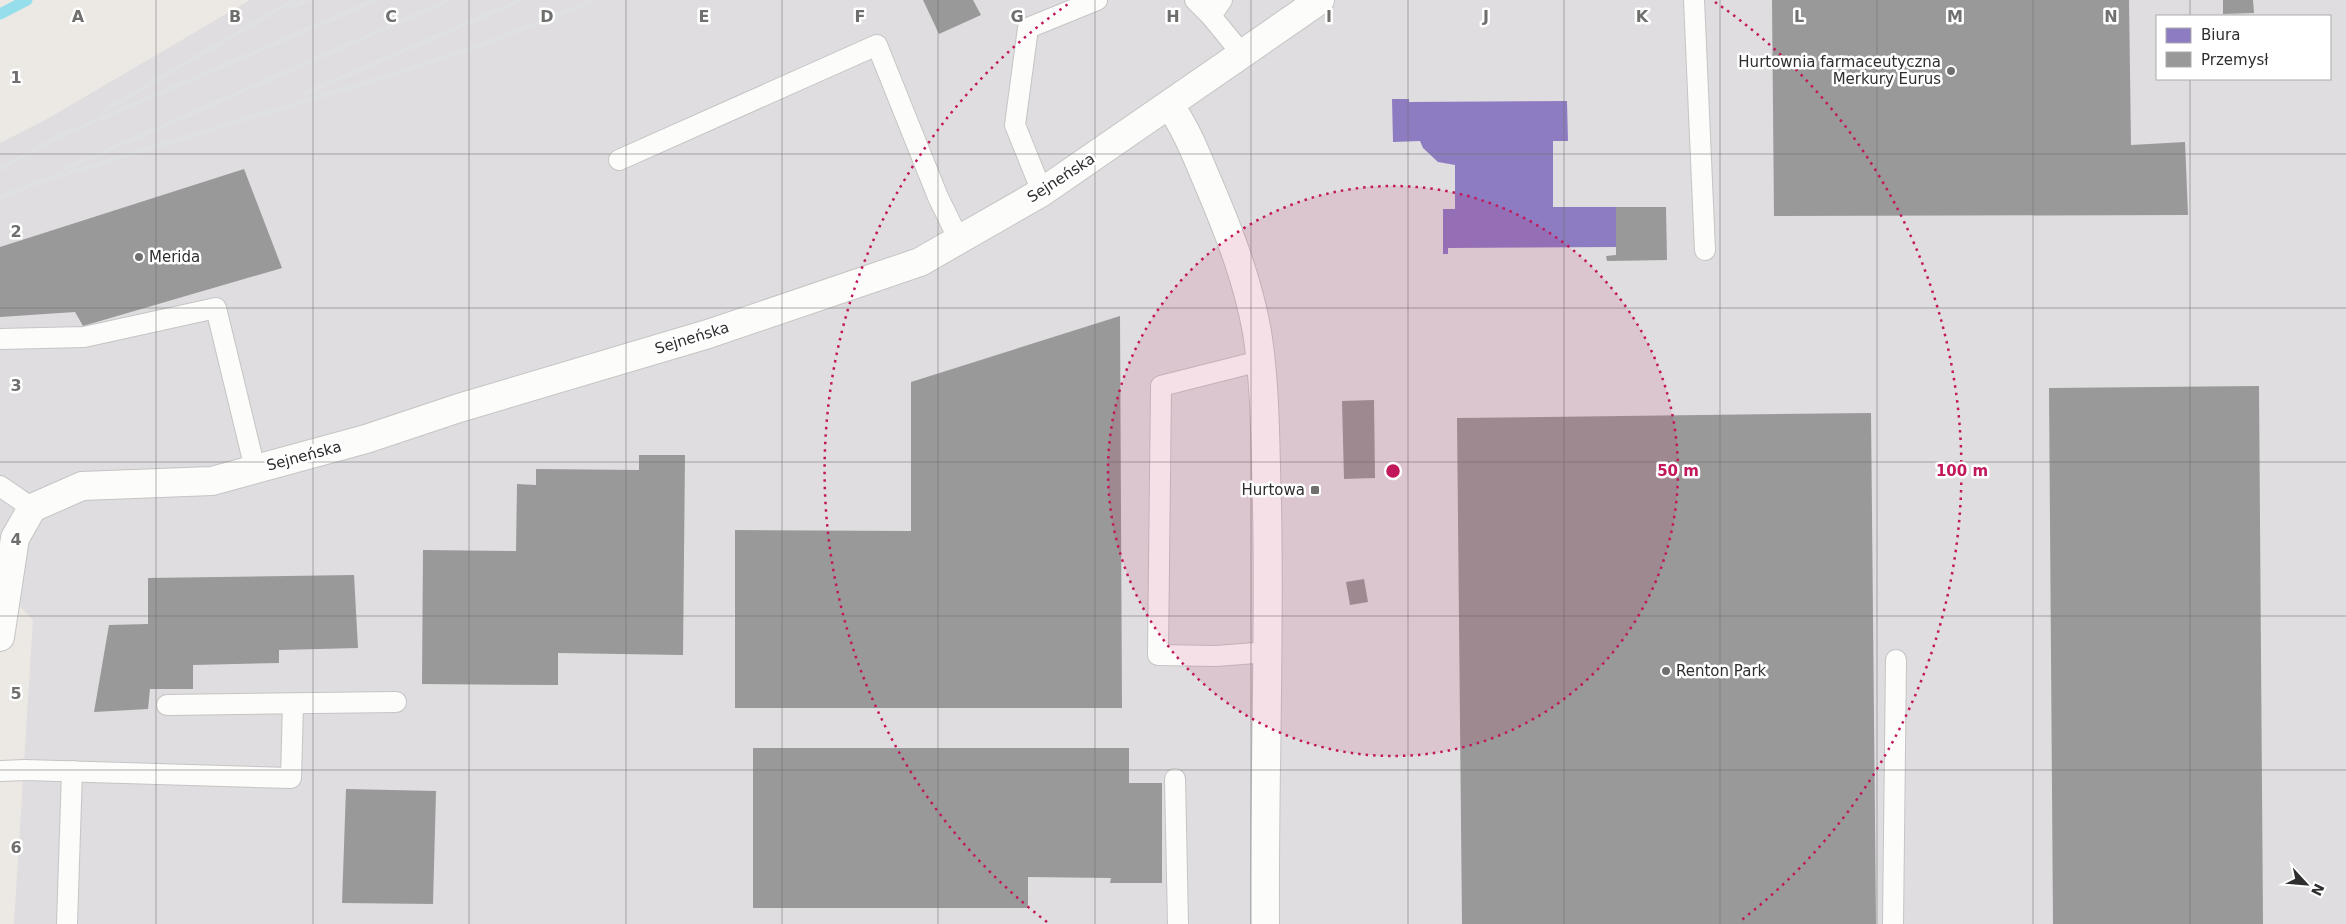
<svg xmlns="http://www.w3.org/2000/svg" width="2346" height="924" font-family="'DejaVu Sans',sans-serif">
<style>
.industrial{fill:#dfdddf;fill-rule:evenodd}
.offices{fill:#8e7cc3}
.industry{fill:#999}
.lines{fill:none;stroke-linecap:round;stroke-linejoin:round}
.stream{stroke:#97deed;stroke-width:11}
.service-casing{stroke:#c5c5c5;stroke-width:22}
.minor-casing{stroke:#c5c5c5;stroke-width:30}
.service{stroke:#fcfcfb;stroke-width:20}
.minor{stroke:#fcfcfb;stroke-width:28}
.rail{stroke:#dfe0e1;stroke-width:4}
.grid{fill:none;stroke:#706f6e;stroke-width:1;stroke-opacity:0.55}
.ring{fill:none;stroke:#c2185b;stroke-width:2.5;stroke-dasharray:2.5 5}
.poi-dot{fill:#706f6e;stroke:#fff;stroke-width:2}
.labels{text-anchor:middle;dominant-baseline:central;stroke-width:5;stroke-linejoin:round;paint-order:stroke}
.poi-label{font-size:15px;fill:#2e2e2e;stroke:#fff;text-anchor:end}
.street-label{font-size:15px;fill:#2e2e2e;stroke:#fff}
.grid-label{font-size:16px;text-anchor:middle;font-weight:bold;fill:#706f6e;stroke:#fff;stroke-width:5;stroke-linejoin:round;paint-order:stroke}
.centre{fill:#c2185b;stroke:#fff;stroke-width:2.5}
.ring-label{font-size:15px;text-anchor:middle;font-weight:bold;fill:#c2185b;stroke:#fff;stroke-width:5;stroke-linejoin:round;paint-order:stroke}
</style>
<rect width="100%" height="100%" fill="#ece8e4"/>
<path class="industrial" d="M250 0H2346V924H14L33 620 0 586V143L47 119ZM2157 16H2330V79H2157Z"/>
<path class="offices" d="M1392 99H1409V102L1567 101 1568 141H1553V207H1616L1617 247 1448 248V254H1443V209H1455V165L1438 162 1423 148 1420 141 1393 142Z"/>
<g class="industry">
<path d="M923 0H973L981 15 939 34Z"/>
<path d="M1772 0H2129L2131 145 2185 142 2188 215 1774 216Z"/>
<path d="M2223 0H2253L2254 13 2223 14Z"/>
<path d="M244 169 282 268 83 326 75 312 0 317V247Z"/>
<path d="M1616 207H1666L1667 260 1607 261 1606 256 1616 255Z"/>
<path d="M1120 316 1122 708H735V530L911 531V382Z"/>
<path d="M2259 386 2263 924H2053L2049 388Z"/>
<path d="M1374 400 1375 478 1344 479 1342 401Z"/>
<path d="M1871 413 1876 924H1462L1457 418Z"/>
<path d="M639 455H685L683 655 558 653V685L422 684 423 550 516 551 517 484 536 485V469L639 470Z"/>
<path d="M354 575 358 648 279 650V663L193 665V689H150L148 709 94 712 109 625 148 624V578Z"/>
<path d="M1364 579 1368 602 1350 605 1346 582Z"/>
<path d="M753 748H1129V783H1162V883H1110L1111 878 1028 877V908H753Z"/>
<path d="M346 789 436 791 433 904 342 903Z"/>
</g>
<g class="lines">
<path class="stream" d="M0 14 27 0"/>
<defs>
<g id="service">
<path d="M1195 0 1211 16"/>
<path d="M1222 0 1211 16 1242 54"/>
<path d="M1694 0 1705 250"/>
<path d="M619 160 877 45 938 197 959 240"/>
<path d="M1042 192 1015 125 1028 28 1097 0"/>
<path d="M0 339 84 337 216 308 255 469"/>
<path d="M1260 361 1161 386 1158 655 1216 656 1268 652"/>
<path d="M0 486 32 508"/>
<path d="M167 705 396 702"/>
<path d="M0 771 25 770 291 778 293 704"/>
<path d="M1175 779 1178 924"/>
<path d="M67 924 72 771"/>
<path d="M1893 924 1896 660"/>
</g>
<g id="minor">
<path d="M1170 106C1187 130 1197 157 1209 185 1229 232 1248 281 1257 332 1266 389 1265 446 1267 504 1270 644 1264 784 1265 924"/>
<path d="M0 637 15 538 32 508 82 486 212 481 366 439 459 408 708 334 920 262 1042 192 1320 0"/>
</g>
</defs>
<use href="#service" class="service-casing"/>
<use href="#minor" class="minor-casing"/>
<use href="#service" class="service"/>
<use href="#minor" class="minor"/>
<g class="rail">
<path d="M289 8 307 0"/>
<path d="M306 93 521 0"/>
<path d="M102 112 294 0"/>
<path d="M60 136 376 0"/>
<path d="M0 169 65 133"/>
<path d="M65 169 450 0"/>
<path d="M0 197C45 178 94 166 141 151 292 103 448 64 594 0"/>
</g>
</g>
<path class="grid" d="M156 0V924M313 0V924M469 0V924M626 0V924M782 0V924M938 0V924M1095 0V924M1251 0V924M1408 0V924M1564 0V924M1720 0V924M1877 0V924M2033 0V924M2190 0V16M2190 79V924M0 154H2346M0 308H2346M0 462H2346M0 616H2346M0 770H2346"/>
<circle cx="1393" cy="471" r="285" fill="#c2185b" fill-opacity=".12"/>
<g class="ring">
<circle cx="1393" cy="471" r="285"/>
<path d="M1047 922A569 569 0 0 1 1071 2M1715 2A569 569 0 0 1 1739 922"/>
</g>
<g class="poi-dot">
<circle cx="1951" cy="71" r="5"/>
<circle cx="139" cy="257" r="5"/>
<rect x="1310" y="485" width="10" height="10" rx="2.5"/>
<circle cx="1666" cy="671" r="5"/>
</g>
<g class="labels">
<g class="poi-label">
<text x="1941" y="62">Hurtownia farmaceutyczna<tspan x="1941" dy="17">Merkury Eurus</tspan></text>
<text x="149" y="257" text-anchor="start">Merida</text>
<text x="1305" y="490">Hurtowa</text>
<text x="1676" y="671" text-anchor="start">Renton Park</text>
</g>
<g class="street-label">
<text transform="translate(1061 178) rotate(-33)">Sejneńska</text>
<text transform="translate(692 338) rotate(-17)">Sejneńska</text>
<text transform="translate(304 456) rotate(-15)">Sejneńska</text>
</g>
</g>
<g class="grid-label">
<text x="78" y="22">A</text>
<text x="235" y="22">B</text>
<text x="391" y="22">C</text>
<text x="547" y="22">D</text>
<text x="704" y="22">E</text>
<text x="860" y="22">F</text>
<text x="1017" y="22">G</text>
<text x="1173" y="22">H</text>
<text x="1329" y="22">I</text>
<text x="1486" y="22">J</text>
<text x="1642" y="22">K</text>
<text x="1799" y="22">L</text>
<text x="1955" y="22">M</text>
<text x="2111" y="22">N</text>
<text x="16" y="83">1</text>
<text x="16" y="237">2</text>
<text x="16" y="391">3</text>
<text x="16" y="545">4</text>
<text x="16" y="699">5</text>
<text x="16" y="853">6</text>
</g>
<circle cx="1393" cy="471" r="8" class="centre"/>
<g class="ring-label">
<text x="1678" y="476">50 m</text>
<text x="1962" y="476">100 m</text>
</g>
<rect x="2156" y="15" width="175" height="65" fill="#ffffff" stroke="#ababab"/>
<rect x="2166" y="28" width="25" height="15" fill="#8e7cc3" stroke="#ababab"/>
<text x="2201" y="40" font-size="15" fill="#2e2e2e">Biura</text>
<rect x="2166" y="52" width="25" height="15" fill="#999999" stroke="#ababab"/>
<text x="2201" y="65" font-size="15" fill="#2e2e2e">Przemysł</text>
<g transform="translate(2306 884) rotate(116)" stroke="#ffffff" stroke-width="4" paint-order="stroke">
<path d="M0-4L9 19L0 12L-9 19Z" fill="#2e2e2e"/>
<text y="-8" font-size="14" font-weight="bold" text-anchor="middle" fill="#2e2e2e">N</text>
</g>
</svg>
